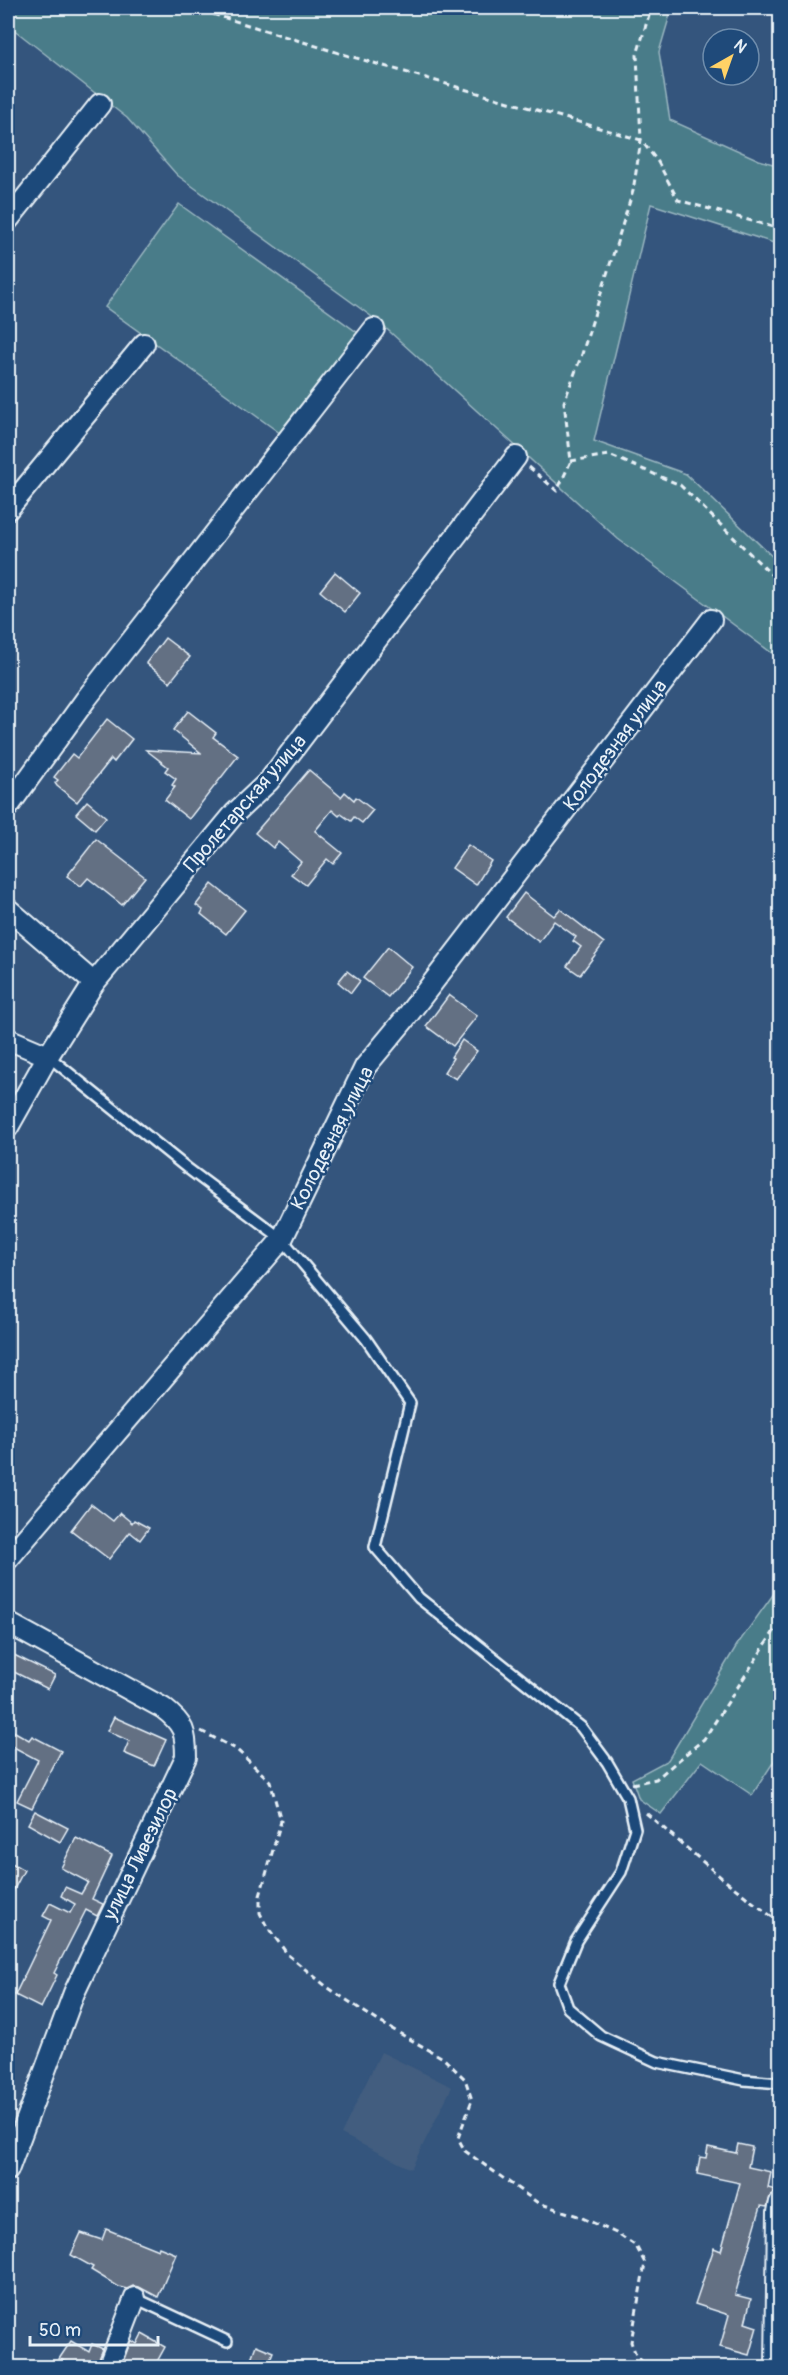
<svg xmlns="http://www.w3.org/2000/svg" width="788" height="2375" font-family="Pangolin,sans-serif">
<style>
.built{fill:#425d7f}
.green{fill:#4a7c89;stroke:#99b6c0;stroke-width:1.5}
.building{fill:#646f83;stroke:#e8f1f8;stroke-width:1.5}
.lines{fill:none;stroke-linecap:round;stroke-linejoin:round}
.service-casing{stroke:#e8f1f8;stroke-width:14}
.minor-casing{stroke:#e8f1f8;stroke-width:24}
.path{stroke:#e8f1f8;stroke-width:3;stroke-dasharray:6 4.5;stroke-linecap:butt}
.service{stroke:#1f4a7a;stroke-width:9}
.minor{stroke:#1f4a7a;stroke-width:20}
.labels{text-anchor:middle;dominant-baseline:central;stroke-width:5;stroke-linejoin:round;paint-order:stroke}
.street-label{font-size:20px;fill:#e8f1f8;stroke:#1f4a7a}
</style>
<rect width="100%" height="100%" fill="#34557d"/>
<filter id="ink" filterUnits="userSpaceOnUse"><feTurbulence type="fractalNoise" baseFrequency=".0167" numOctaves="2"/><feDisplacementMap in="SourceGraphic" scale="12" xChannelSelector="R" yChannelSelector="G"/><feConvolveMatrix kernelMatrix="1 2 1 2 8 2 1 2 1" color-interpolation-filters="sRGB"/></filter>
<g filter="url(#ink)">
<path class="built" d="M381 2052 452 2087 411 2169 341 2134Z"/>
<g class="green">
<path d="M8 8H672L659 52 670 120 759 160 780 166V245L651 204 594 441 686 474 780 564V659L618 539 379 322 177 175 127 118 8 25Z"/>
<path d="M179 204 358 333 284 436 105 307Z"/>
<path d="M780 1585V1752L752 1795 702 1761 661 1814 639 1799 632 1779 668 1760 737 1645Z"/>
</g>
<g class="building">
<path d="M335 572 360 593 345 612 320 591Z"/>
<path d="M165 638 190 657 170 682 146 663Z"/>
<path d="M188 711 216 733 213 737 238 756 189 819 165 800 175 787 172 785 176 779 165 771 168 767 146 750 201 753 173 730Z"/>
<path d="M107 719 132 739 114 762 111 759 77 802 57 786 55 783 58 780 54 777 72 754 77 758Z"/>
<path d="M309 770 341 797 345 792 354 800 356 797 373 810 362 823 354 817 351 821 341 814 339 816 332 810 315 831 342 853 333 864 327 859 306 885 291 874 301 862 278 842 273 848 255 833Z"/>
<path d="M87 801 106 817 95 830 76 814Z"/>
<path d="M96 839 145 877 122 905 88 878 81 886 67 876Z"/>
<path d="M468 845 491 861 476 885 452 868Z"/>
<path d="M212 884 245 910 226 934 201 914 203 910 196 905Z"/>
<path d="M524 893 554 916 560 909 604 943 580 975 567 966 581 947 573 941 576 937 554 921 539 942 506 917Z"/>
<path d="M388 947 412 967 388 997 363 978Z"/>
<path d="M347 971 360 981 351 993 338 982Z"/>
<path d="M449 995 477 1016 453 1046 426 1026Z"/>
<path d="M462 1040 477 1051 456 1079 444 1072 453 1058 451 1057Z"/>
<path d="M91 1504 113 1521 120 1513 132 1523 134 1520 149 1528 140 1540 130 1532 109 1559 71 1530Z"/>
<path d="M8 1652 55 1675 48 1689 8 1669Z"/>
<path d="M114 1717 166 1740 154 1766 124 1753 129 1741 107 1731Z"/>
<path d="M8 1728 29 1740 32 1736 61 1751 32 1808 17 1801 38 1760 8 1744Z"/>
<path d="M35 1811 68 1828 60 1842 28 1824Z"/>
<path d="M76 1838 112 1856 92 1899 103 1904 97 1916 86 1910 54 1973 57 1975 41 2008 15 1995 51 1920 43 1916 50 1903 70 1913 75 1904 61 1896 65 1887 81 1894 88 1882 61 1868Z"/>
<path d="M8 1861 24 1870 8 1901Z"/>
<path d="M738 2144 752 2147 748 2167 771 2172 768 2188 776 2190 771 2195 767 2207 761 2206 735 2295 751 2299 745 2323 757 2327 749 2355 720 2347 729 2315 695 2304 714 2248 721 2251 740 2183 697 2174 700 2157 706 2158 708 2147 736 2153Z"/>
<path d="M106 2229 158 2250 159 2247 176 2254 158 2297 139 2287 133 2286 127 2289 119 2287 91 2270 93 2267 71 2255 81 2233 102 2240Z"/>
<path d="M142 2334 165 2347 154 2367H121L131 2340 137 2344Z"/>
<path d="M71 2341 89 2352 92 2344 103 2349 96 2367H80L59 2359Z"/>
<path d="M256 2345 273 2352 267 2367H248Z"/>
</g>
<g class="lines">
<defs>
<g id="service">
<path d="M48 1056 187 1168 282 1239 366 1339 410 1403 375 1547 419 1598 581 1727 607 1762 628 1798 635 1829 621 1872 576 1941 559 1983 568 2008 601 2036 657 2062 744 2080 780 2083"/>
<path d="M135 2298 227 2341"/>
</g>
<g id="minor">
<path d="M8 220 100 104"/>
<path d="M8 509 144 344"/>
<path d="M8 807 86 699 374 329"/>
<path d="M8 909 94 983"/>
<path d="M8 1039 48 1056"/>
<path d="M8 1127 48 1056 94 983 235 813 269 781 516 457"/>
<path d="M8 1559 282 1239 365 1067 404 1020 711 620"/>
<path d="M8 1623 163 1708C184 1724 186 1732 186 1757L74 1993 8 2170"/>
<path d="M108 2368 135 2298"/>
<path d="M776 2368 778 2212 780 2202"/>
</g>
</defs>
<use href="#service" class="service-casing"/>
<use href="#minor" class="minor-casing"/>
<g class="path">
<path d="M193 8 339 53 641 140 658 162 678 200 780 229"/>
<path d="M571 461 609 455 680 485 780 583"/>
<path d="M529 467 557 491 571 461 564 402 582 354 633 191 641 140 637 55 651 8"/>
<path d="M201 1731 236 1749 270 1781 281 1821 260 1896V1913L266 1925 288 1955 327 1987 378 2021 443 2058 465 2079 472 2100 458 2138 465 2151 538 2203 578 2216 616 2233 636 2246 645 2263 631 2342 636 2355 648 2368"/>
<path d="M632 1784 656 1779 704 1739 780 1622"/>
<path d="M646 1813 723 1879 780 1923"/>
</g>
<use href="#service" class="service"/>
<use href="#minor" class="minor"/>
</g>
</g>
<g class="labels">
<g class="street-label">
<text transform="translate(615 745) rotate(-53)">Колодезная улица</text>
<text transform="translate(245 803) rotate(-49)">Пролетарская улица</text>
<text transform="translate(332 1138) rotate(-63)">Колодезная улица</text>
<text transform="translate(140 1854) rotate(-64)">улица Ливезилор</text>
</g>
</g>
<rect width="788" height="2375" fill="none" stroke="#1f4a7a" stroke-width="30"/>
<rect x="15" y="15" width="758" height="2345" fill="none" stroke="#e8f1f8" stroke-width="2" filter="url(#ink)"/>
<g transform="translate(731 57) rotate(40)"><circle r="28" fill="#1f4a7a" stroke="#6f8dac" stroke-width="1.5"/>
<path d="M0-4.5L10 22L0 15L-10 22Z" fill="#ffd166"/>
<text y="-9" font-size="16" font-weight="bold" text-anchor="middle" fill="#e8f1f8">N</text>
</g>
<path d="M30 2336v9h128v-9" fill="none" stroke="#e8f1f8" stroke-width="3"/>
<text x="39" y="2336" font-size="18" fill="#e8f1f8" stroke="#1f4a7a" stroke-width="4.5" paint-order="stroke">50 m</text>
</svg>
